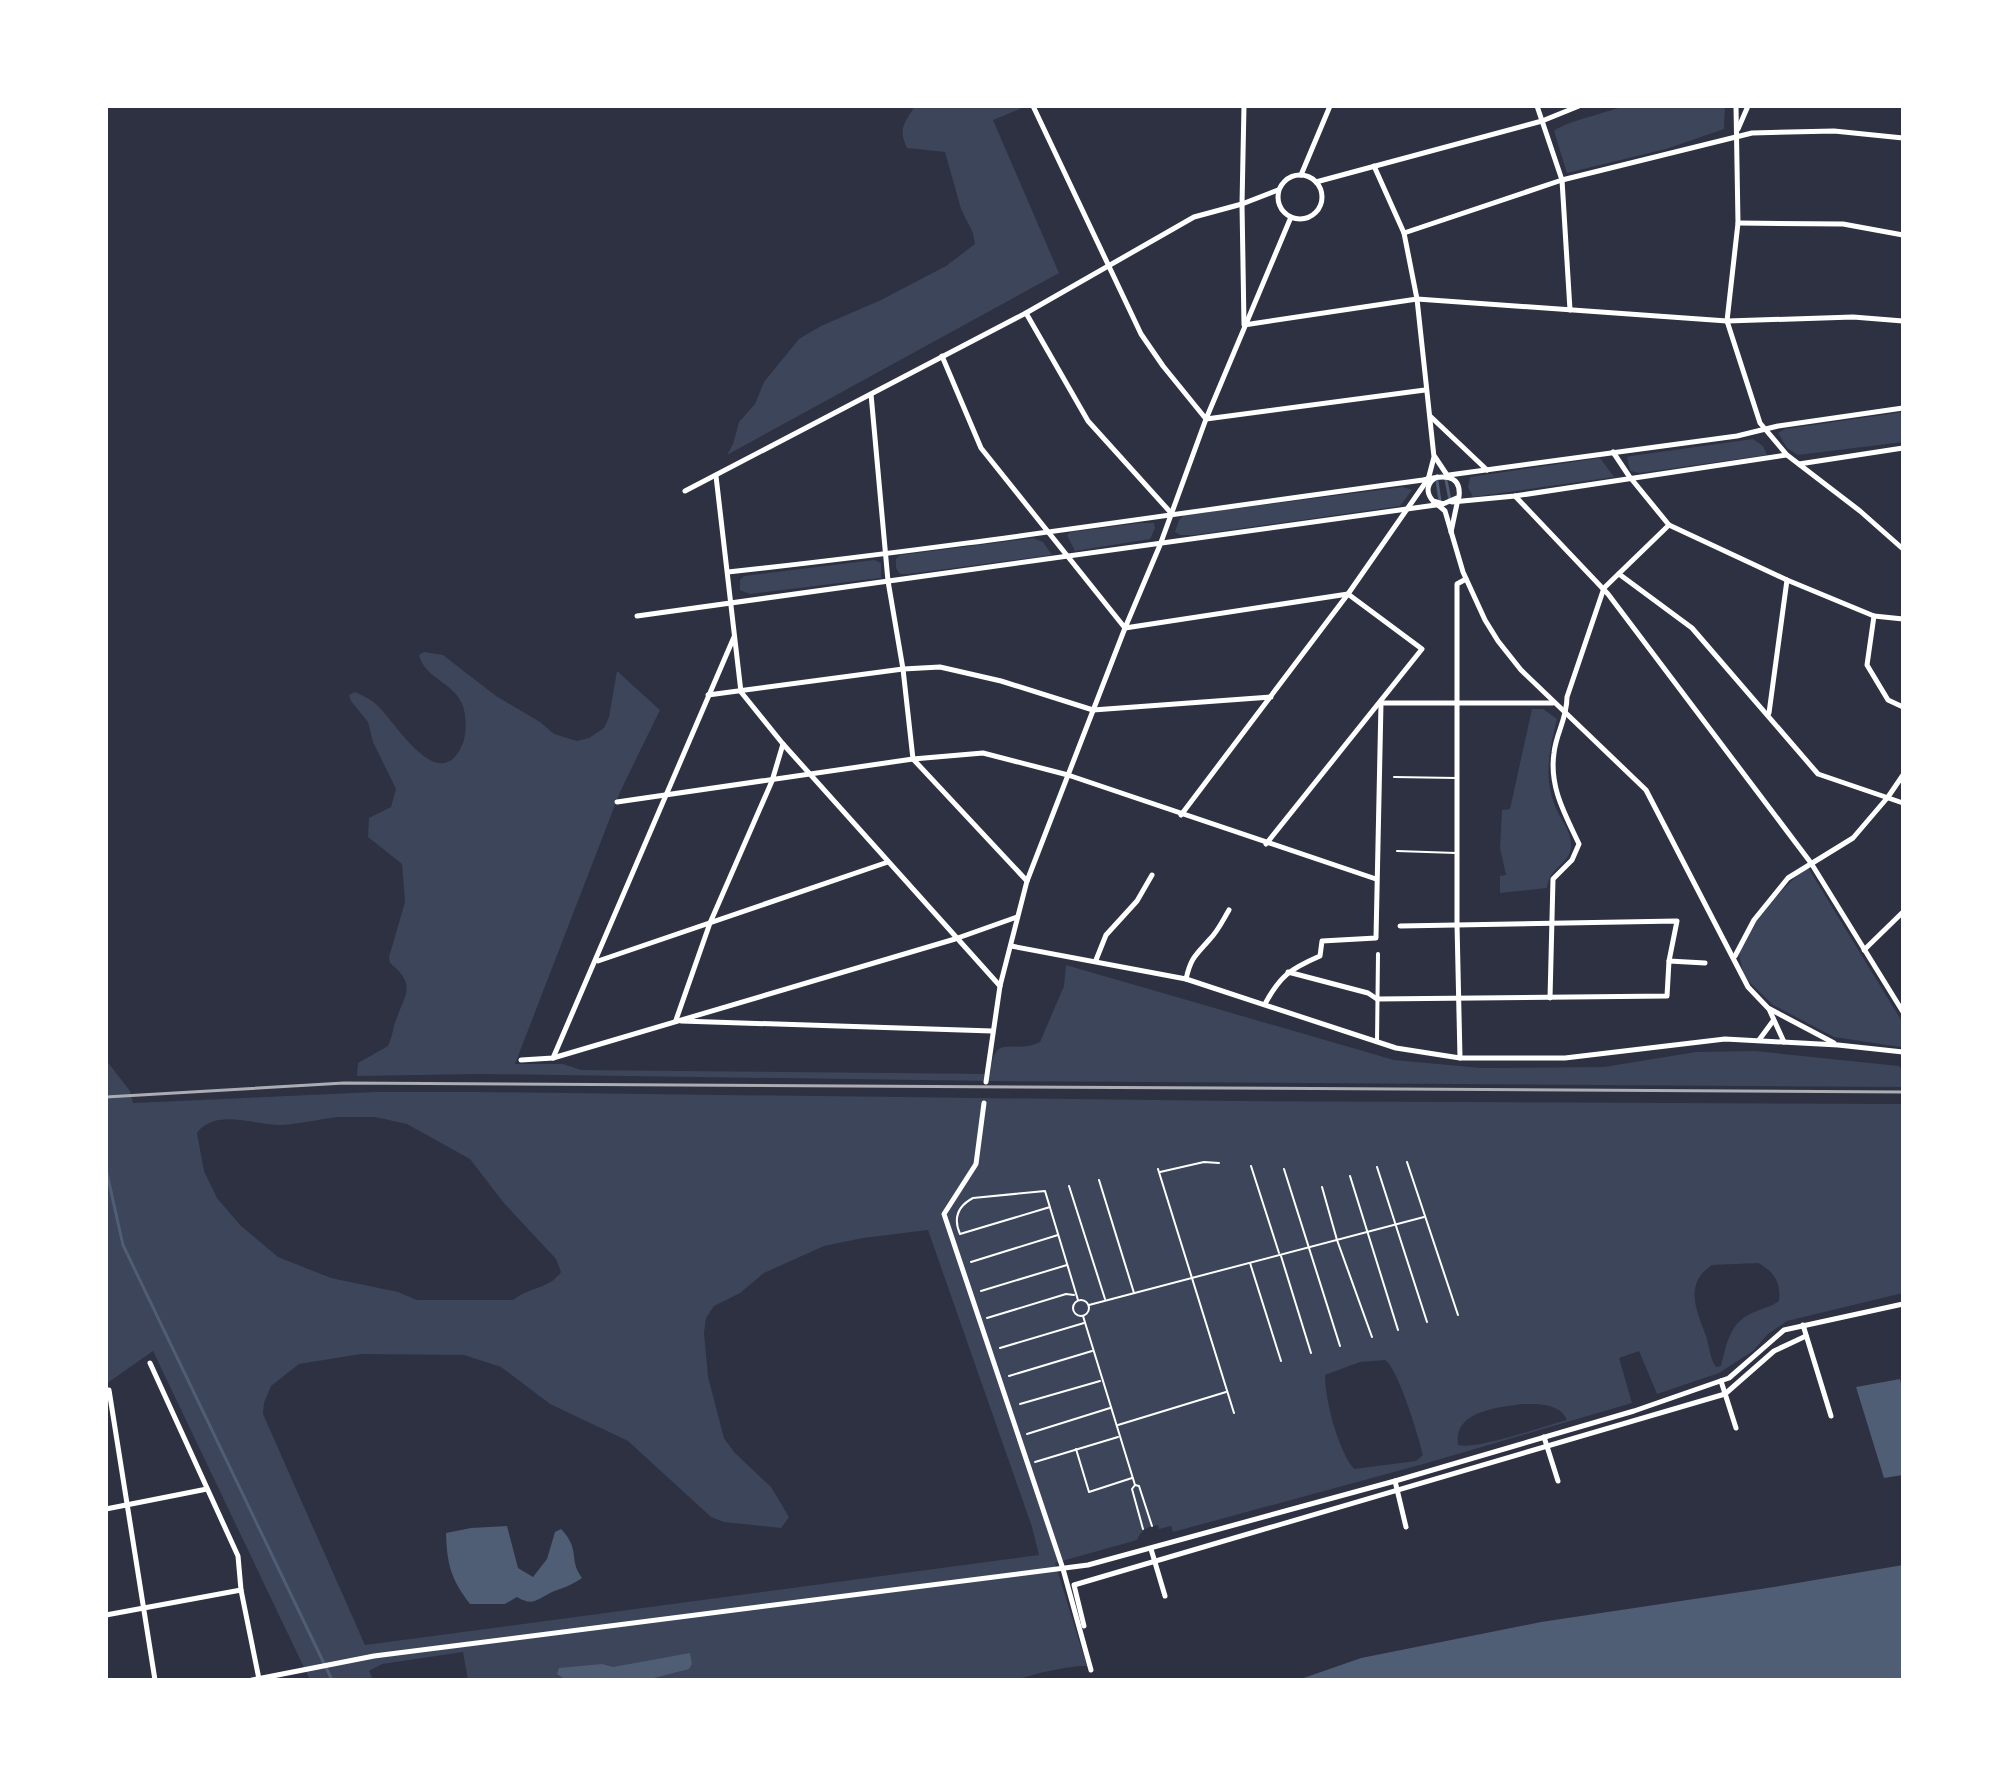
<svg xmlns="http://www.w3.org/2000/svg" width="2009" height="1786" font-family="Jost,sans-serif">
<style>
.green{fill:#3c4559;fill-rule:evenodd}
.water{fill:#4f5d75}
.lines{fill:none;stroke-linecap:round;stroke-linejoin:round}
.stream{stroke:#4f5d75;stroke-width:3}
.service{stroke:#fff;stroke-width:2}
.pedestrian{stroke:#fff;stroke-width:4}
.minor{stroke:#fff;stroke-width:5}
.rail{stroke:#abadb3;stroke-width:3}
</style>
<rect width="100%" height="100%" fill="#2d3142"/>
<g class="green">
<path d="M915 106H1019L1020 109 993 120 1059 273 727 455 733 444 739 422 755 404 764 382 799 339 821 326 881 300 946 266 975 244 973 233 961 209 945 152 907 148C898 129 904 123 915 106Z"/>
<path d="M1623 106H1725L1724 129 1666 149 1567 173 1554 131C1564 122 1607 113 1623 106Z"/>
<path d="M1903 412V442L1798 455 1787 448 1778 433 1785 429Z"/>
<path d="M1753 439 1763 446 1767 455 1640 473 1630 471 1627 457 1631 456Z"/>
<path d="M1600 458 1614 477 1473 497 1468 487 1470 477Z"/>
<path d="M1403 487 1412 490 1400 506 1195 535H1180L1175 532 1179 520 1184 515Z"/>
<path d="M1140 523H1154L1155 528 1150 539 1075 551 1067 535 1071 532Z"/>
<path d="M1033 538 1043 542 1052 555 909 574H900L896 568V559L900 555Z"/>
<path d="M874 560 881 563V578L750 594 740 590V580L744 576Z"/>
<path d="M424 652 443 655 496 696 540 722 554 734 577 741 589 738 604 728 609 717 617 671 660 710 620 792 515 1064H563L581 1070 990 1074C995 1030 1012 1056 1040 1042L1064 986 1066 965 1394 1060 1482 1068 1604 1067 1696 1052 1755 1051 1899 1066 1903 1072V1087L990 1081 481 1074 357 1076 358 1063 388 1046C392 1037 393 1029 396 1020 405 994 417 985 390 963L389 957 405 902 402 864 368 837 369 818 391 807 396 789 373 742 368 722 351 701 349 695 355 692C363 695 370 699 377 705 394 720 440 800 463 743 467 732 466 716 463 706 455 683 424 678 419 655Z"/>
<path d="M1532 709H1543L1557 719C1550 749 1543 775 1555 806 1560 819 1572 832 1571 846 1570 865 1549 867 1547 888L1500 893V876L1506 875 1500 848 1502 810 1510 809Z"/>
<path d="M1807 866 1903 1023V1045L1900 1047 1834 1037 1773 1005 1744 977 1738 950 1762 910Z"/>
<path d="M106 1060 130 1091 133 1103 375 1092H478L1239 1101 1903 1104V1293L1787 1321 1768 1334 1753 1351 1719 1373 1657 1394 1639 1351 1619 1358 1632 1403 1427 1463 1173 1532 1171 1526 1159 1529 1158 1525C1147 1527 1141 1530 1137 1540L1055 1563 1087 1666C1072 1665 1031 1674 1017 1680H468L463 1652 382 1664 369 1671 373 1680H310L153 1351 106 1384ZM338 1117H375L407 1124 470 1159 503 1202 556 1259 561 1272C551 1288 527 1288 513 1300H417L398 1292 331 1278 278 1257 240 1225 217 1198 204 1171 197 1133C216 1107 255 1126 281 1125 300 1124 319 1119 338 1117ZM928 1230 1032 1527 1039 1555 365 1645 263 1414 264 1403 271 1386 299 1364 361 1354 464 1355 501 1367 550 1404 628 1441 711 1517 724 1522 781 1528 789 1517 771 1487 734 1452 724 1438 708 1377 704 1333 706 1318 714 1306 740 1293 764 1273 824 1246 863 1238ZM1758 1263C1774 1271 1781 1283 1779 1301 1771 1307 1763 1308 1754 1312 1730 1322 1727 1342 1721 1366L1716 1367C1709 1357 1710 1347 1706 1336 1697 1311 1683 1284 1712 1265ZM1385 1360C1398 1368 1419 1438 1423 1455L1416 1461 1354 1469C1338 1450 1325 1400 1325 1375L1360 1362ZM1521 1404C1537 1404 1560 1403 1567 1420 1544 1426 1477 1450 1458 1445 1453 1411 1497 1408 1521 1404Z"/>
</g>
<g class="water">
<path d="M1900 1379 1903 1393V1475L1884 1478 1856 1387Z"/>
<path d="M507 1526 518 1568 533 1577 547 1559 555 1532 561 1529C581 1550 568 1559 582 1578 572 1585 563 1588 552 1592 538 1599 533 1607 517 1597L505 1604H470C451 1579 447 1565 446 1533L471 1528Z"/>
<path d="M1903 1565V1680H1298L1361 1658 1541 1622 1774 1587Z"/>
<path d="M690 1653 692 1664 689 1669 646 1680H566L557 1674 559 1668 602 1664 613 1667Z"/>
</g>
<g class="lines">
<g class="stream">
<path d="M1446 480 1450 500"/>
<path d="M1437 481 1440 501"/>
<path d="M106 1169 123 1245 332 1680"/>
</g>
<g class="service">
<path d="M1394 777 1456 778"/>
<path d="M1397 851 1456 853"/>
<path d="M1407 1162 1458 1315"/>
<path d="M1251 1166 1279 1253"/>
<path d="M1377 1167 1427 1322"/>
<path d="M1158 1169 1234 1413"/>
<path d="M1284 1169 1340 1346"/>
<path d="M1160 1172 1204 1162 1219 1163"/>
<path d="M1350 1176 1398 1330"/>
<path d="M1099 1180 1134 1293"/>
<path d="M1069 1186 1105 1299"/>
<path d="M1322 1187 1337 1240 1372 1337"/>
<path d="M1050 1207 960 1234C953 1218 958 1206 973 1198L1045 1191 1078 1300"/>
<path d="M1281 1256 1311 1353"/>
<path d="M971 1262 1058 1235"/>
<path d="M1250 1263 1281 1361"/>
<path d="M981 1291 1067 1265"/>
<circle cx="1081" cy="1308" r="8"/>
<path d="M1089 1305 1424 1217"/>
<path d="M1083 1316 1135 1485"/>
<path d="M987 1318 1066 1294 1074 1295"/>
<path d="M1000 1348 1084 1323"/>
<path d="M1009 1376 1092 1351"/>
<path d="M1020 1404 1100 1381"/>
<path d="M1118 1425 1226 1392"/>
<path d="M1027 1434 1110 1408"/>
<path d="M1076 1449 1089 1492 1132 1478"/>
<path d="M1035 1462 1118 1437"/>
<path d="M1143 1529 1132 1489 1135 1485 1139 1486 1152 1526"/>
</g>
<path class="pedestrian" d="M1377 1042 1378 954"/>
<g class="minor">
<path d="M1033 106 1141 334 1163 366 1206 419 1425 390"/>
<path d="M1244 106 1242 204 1244 325 1417 299 1727 321 1853 317 1903 321"/>
<path d="M1537 106 1562 180 1570 310"/>
<path d="M1736 106 1738 223 1727 321 1760 423 1787 455 1860 511 1903 549"/>
<path d="M1738 129 1748 106"/>
<path d="M1374 166 1404 233 1417 299 1434 457 1428 480"/>
<circle cx="1300" cy="197" r="22"/>
<path d="M1301 175 1330 106"/>
<path d="M1316 182 1542 121 1579 106"/>
<path d="M1738 223 1843 224 1903 235"/>
<path d="M1404 233 1562 180 1752 133 1834 131 1903 138"/>
<path d="M1026 313 1088 421 1172 514"/>
<path d="M942 356 981 448 1125 628 1348 594 1422 649 1266 844"/>
<path d="M871 394 888 581 903 669 913 759 1027 881"/>
<path d="M1430 416 1487 470"/>
<path d="M1613 452 1629 476 1669 525 1787 580 1874 616 1903 619"/>
<path d="M1435 457 1447 475"/>
<path d="M1799 464 1903 448"/>
<path d="M1449 475 1737 436 1778 426 1903 408"/>
<path d="M716 476 741 692 783 744 1000 986"/>
<path d="M685 491 1026 313 1194 217 1242 204 1278 190"/>
<path d="M1515 496 1608 594 1811 863 1903 1012"/>
<path d="M1452 502 1515 496 1786 455"/>
<path d="M1438 505 1445 511 1463 572 1485 620 1498 641 1521 670 1646 790 1748 987 1768 1008 1834 1043"/>
<path d="M1451 532 1458 499"/>
<path d="M728 572C961 547 1191 511 1423 480 1440 476 1462 472 1459 497L1443 504 1433 501C1425 492 1427 482 1437 477"/>
<path d="M1619 574 1692 628 1818 774 1903 803"/>
<path d="M637 616 1443 504"/>
<path d="M1874 616 1867 665 1888 700 1903 707"/>
<path d="M708 695 903 669 940 667 1001 681 1093 710 1271 697"/>
<path d="M1769 713 1787 580"/>
<path d="M617 802 913 759 983 753 1068 775 1376 879"/>
<path d="M1181 815 1348 594 1428 479"/>
<path d="M1011 946 1186 979 1396 1048 1460 1058H1565L1725 1039 1838 1045 1903 1052"/>
<path d="M1864 950 1903 912"/>
<path d="M1735 956 1754 920 1788 878 1853 838 1888 797 1903 775"/>
<path d="M1096 960 1106 935 1137 901 1152 875"/>
<path d="M598 961 888 862"/>
<path d="M1669 961 1705 963"/>
<path d="M1288 972 1368 993 1377 999 1667 996 1669 961 1677 921 1400 926"/>
<path d="M1186 979C1191 957 1196 955 1210 939 1218 931 1223 920 1229 910"/>
<path d="M1550 998 1553 879 1572 860 1579 844C1565 814 1549 787 1554 753 1556 733 1567 719 1567 697L1604 588 1669 525"/>
<path d="M1265 1004C1280 976 1290 969 1320 956L1322 941 1376 938 1381 703H1553"/>
<path d="M1769 1009 1784 1042"/>
<path d="M676 1020 710 923 772 781 783 744"/>
<path d="M681 1021 992 1031"/>
<path d="M1759 1040 1773 1021"/>
<path d="M553 1058 734 637"/>
<path d="M1460 1058 1457 924V584L1466 579"/>
<path d="M521 1060 553 1058 955 939 1017 917"/>
<path d="M986 1082 1000 986 1027 881 1125 628 1160 545 1206 419 1291 217"/>
<path d="M984 1103 976 1164 944 1214 1063 1569 1091 1670"/>
<path d="M1803 1325 1831 1416"/>
<path d="M150 1363 238 1556 241 1590 259 1679"/>
<path d="M1721 1381 1736 1428"/>
<path d="M109 1390 155 1680"/>
<path d="M1544 1437 1558 1481"/>
<path d="M1395 1481 1406 1527"/>
<path d="M106 1509 207 1489"/>
<path d="M1151 1549 1165 1596"/>
<path d="M106 1615 241 1590"/>
<path d="M1084 1626 1074 1585 1725 1394 1774 1351 1806 1336"/>
<path d="M252 1680 374 1656 1088 1565 1395 1481 1634 1411 1729 1378 1784 1330 1903 1304"/>
</g>
<path class="rail" d="M106 1097 344 1083 1903 1092"/>
</g>
<rect width="2009" height="1786" fill="none" stroke="#ffffff" stroke-width="216"/>
</svg>
